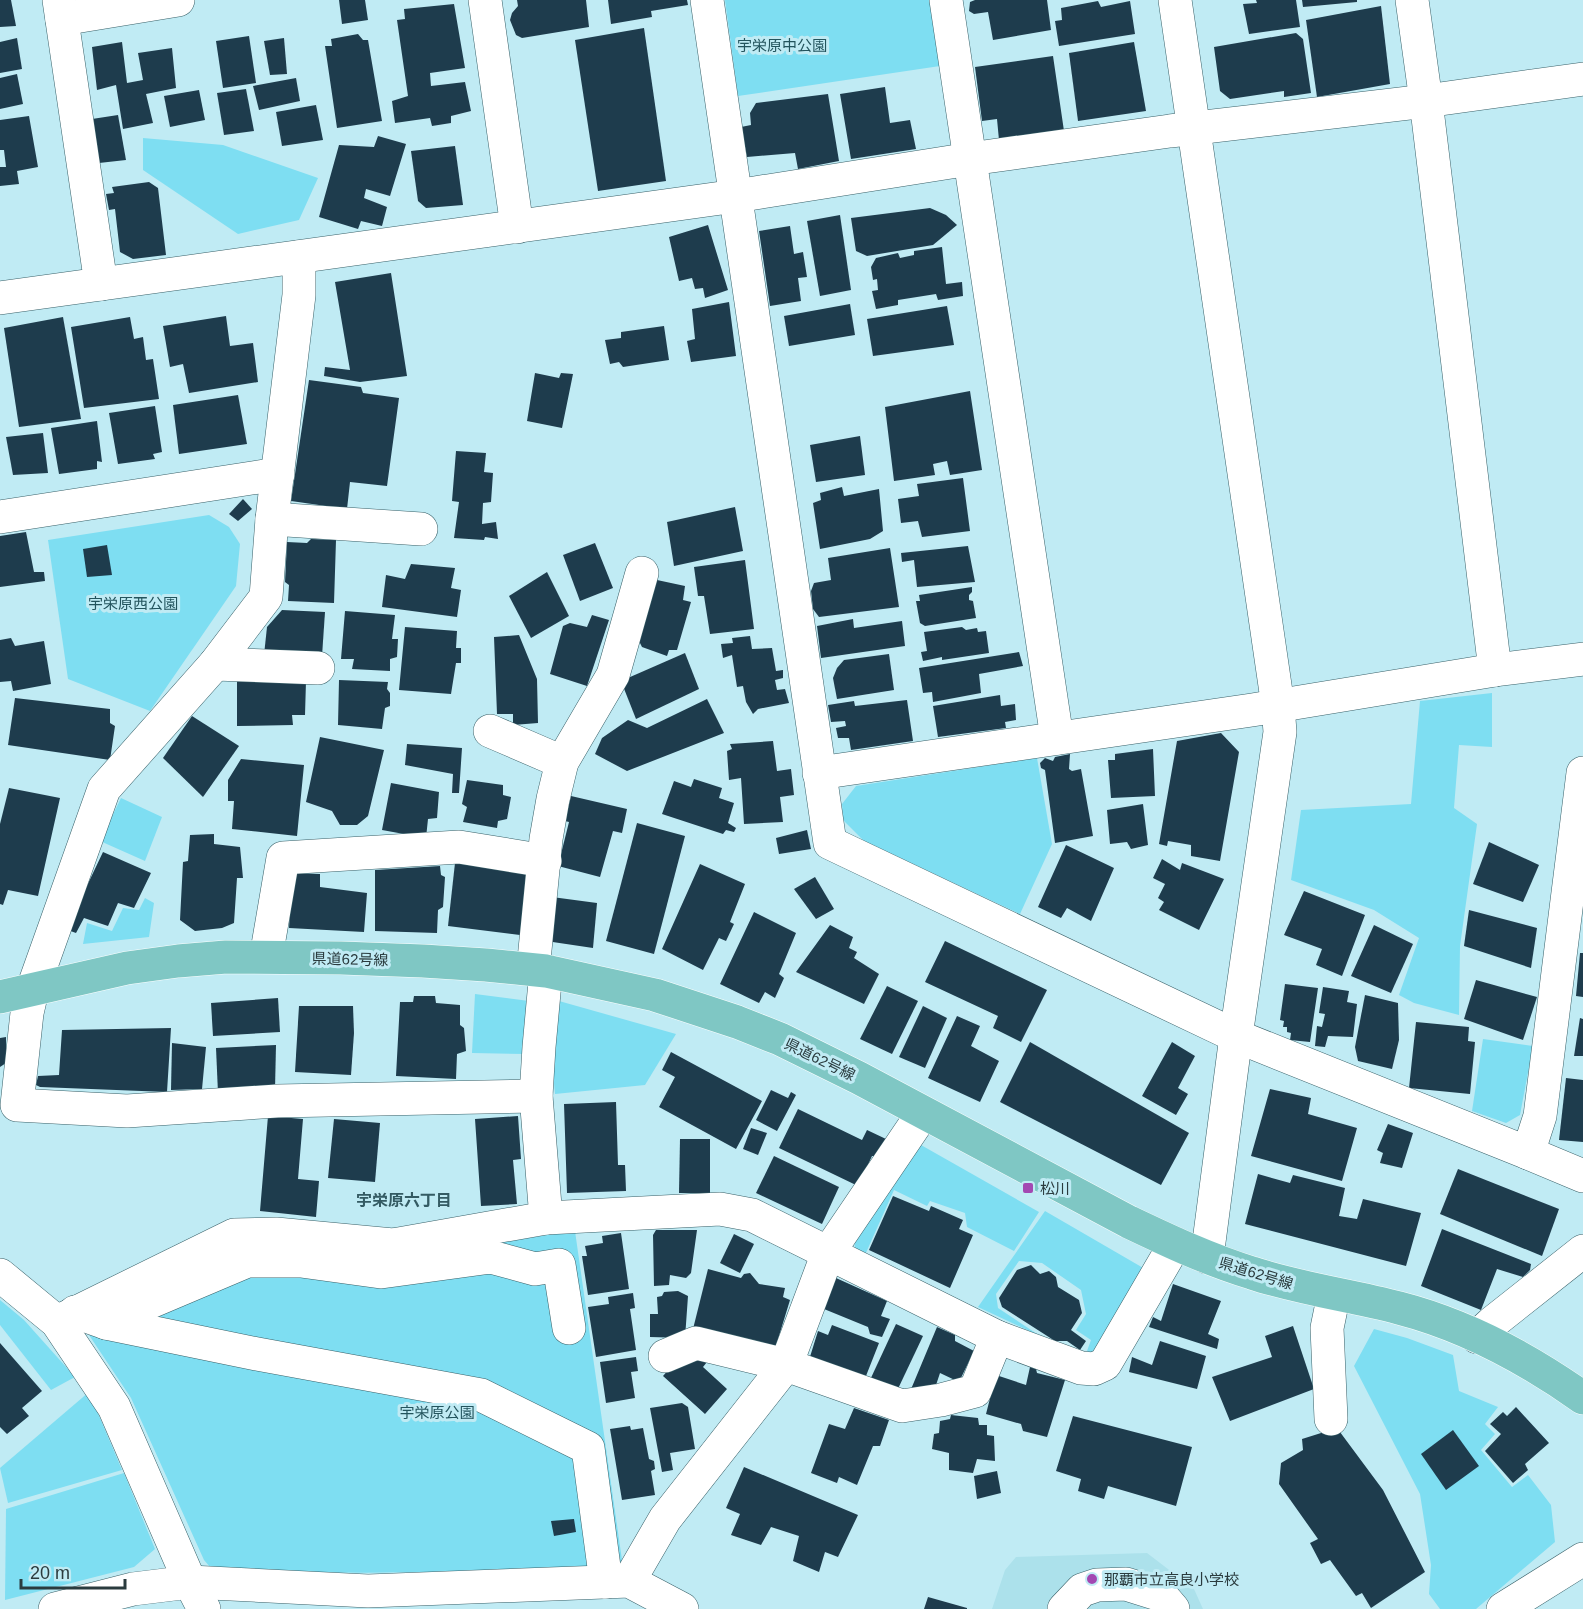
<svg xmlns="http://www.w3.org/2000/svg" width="1583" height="1609" font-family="Arial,'Noto Sans JP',sans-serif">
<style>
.built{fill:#ace1eb}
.green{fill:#7edef2}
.building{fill:#1e3c4d}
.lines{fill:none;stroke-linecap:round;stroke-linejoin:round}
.minor-casing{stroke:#396169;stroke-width:34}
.major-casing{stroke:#fff;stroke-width:34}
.minor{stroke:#fff;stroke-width:33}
.major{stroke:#7fc7c4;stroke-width:33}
.poi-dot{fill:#a348b2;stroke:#c0ebf4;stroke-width:2}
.labels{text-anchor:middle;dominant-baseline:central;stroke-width:6;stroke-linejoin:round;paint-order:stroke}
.park-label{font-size:15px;fill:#23545d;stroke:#c0ebf4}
.street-label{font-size:15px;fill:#2a3b3e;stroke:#c0ebf4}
.poi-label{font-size:15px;fill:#2a3b3e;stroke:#c0ebf4;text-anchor:start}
.neighbourhood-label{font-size:16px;font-weight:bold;fill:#345b63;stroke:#c0ebf4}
</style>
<rect width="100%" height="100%" fill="#c0ebf4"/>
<path class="built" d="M1147 1553 1194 1589 1203 1609H992L1005 1570 1016 1557Z"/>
<g class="green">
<path d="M725 0H931L940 66 738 96Z"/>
<path d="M143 138 223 145 318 178 299 220 238 234 143 170Z"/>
<path d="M209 515 229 527 240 544 236 586 150 711 68 679 48 540Z"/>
<path d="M1492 693V747L1459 745 1454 808 1477 824 1460 946 1459 1015 1414 1003 1399 995 1419 938 1374 910 1291 880 1301 810 1411 804 1420 701Z"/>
<path d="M1037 758 1052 844 1020 914 864 841 843 820 842 804 856 786Z"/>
<path d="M121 798 162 817 145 861 100 841Z"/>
<path d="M145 898 154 903 149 937 83 944 87 923 112 931 123 908 139 910Z"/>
<path d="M475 994 529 1001 526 1054 472 1053Z"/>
<path d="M559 1001 676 1034 645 1085 555 1094 551 1050Z"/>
<path d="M1483 1039 1533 1046 1520 1115 1506 1123 1472 1111Z"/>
<path d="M921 1145 1039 1212 1014 1251 967 1227 965 1213 930 1201 927 1206 894 1190 865 1255 856 1252 853 1237Z"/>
<path d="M1045 1211 1145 1269 1093 1354 1087 1351 1091 1340 1076 1330 1086 1314 1081 1290 1042 1263 1019 1261 996 1294 998 1308 1040 1336 978 1307Z"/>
<path d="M575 1231 623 1567C487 1570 346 1578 210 1567L204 1560 131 1398 89 1335 95 1316 184 1277 448 1250Z"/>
<path d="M0 1300 24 1320 75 1377 51 1390 0 1325Z"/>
<path d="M1374 1329 1407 1338 1453 1355 1459 1391 1498 1407 1485 1424 1495 1434 1481 1450 1512 1487 1528 1475 1551 1505 1555 1542 1476 1609H1440L1429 1594 1431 1565 1420 1494 1354 1366Z"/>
<path d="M89 1392 122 1470 8 1503 0 1468Z"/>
<path d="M124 1473 155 1549 134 1567 5 1600 6 1509Z"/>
</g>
<g class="building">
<path d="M0 0H11L16 26 0 27Z"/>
<path d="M339 0H365L368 20 342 24Z"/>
<path d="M517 0H586L589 27 522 38 516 35 510 20 512 13 518 6Z"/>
<path d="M608 0H687L688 5 651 11 652 17 611 24Z"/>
<path d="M975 0H1047L1051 30 993 40 988 12 974 14 969 11 970 2Z"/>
<path d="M1256 0H1296L1300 27 1249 34 1243 4 1257 3Z"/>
<path d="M1302 0H1357V2L1303 7Z"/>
<path d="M1098 1 1101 7 1130 1 1135 34 1059 46 1055 21 1062 20 1061 8Z"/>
<path d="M454 4 465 68 430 73 431 86 465 82 471 111 451 116V123L432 126 430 118 395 123 392 101 408 96 397 20 405 19 404 9Z"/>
<path d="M1381 6 1390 84 1317 97 1306 20Z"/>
<path d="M644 28 666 181 598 191 575 40Z"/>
<path d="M1296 33 1303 39 1311 93 1284 97V91L1230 99 1220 91 1214 47Z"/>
<path d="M358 34 363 40H368L382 121 337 128 325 46H332L331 39Z"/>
<path d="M249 36 256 83 223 88 216 41Z"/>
<path d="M17 38 22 69 0 73V42Z"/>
<path d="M284 38 287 74 270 75 264 41Z"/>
<path d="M122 42 127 83 143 80 138 53 172 48 176 88 146 94 153 123 123 129 116 85 97 90 92 47Z"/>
<path d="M1134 42 1146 111 1078 121 1069 53Z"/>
<path d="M1053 56 1064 131 999 140 997 119 982 121 975 67Z"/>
<path d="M17 74 23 104 0 109V78Z"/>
<path d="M296 78 300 101 259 110 253 86Z"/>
<path d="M885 87 890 123 910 120 916 149 851 159 840 94Z"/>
<path d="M246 89 254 131 224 135 217 93Z"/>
<path d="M199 90 205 120 170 127 164 96Z"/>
<path d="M828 94 839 161 798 169 795 153 747 157 741 127 751 125 750 113 756 103Z"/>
<path d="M316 105 323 140 282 146 276 112Z"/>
<path d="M118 115 126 160 99 163 92 119Z"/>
<path d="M29 116 38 167 17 171 19 184 0 186V167H6L4 150H0V120Z"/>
<path d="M378 136 406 144 390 196 366 189 364 198 387 207 382 226 361 221 358 229 319 217 339 145 374 147Z"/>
<path d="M455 146 463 205 426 208 418 201 411 151Z"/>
<path d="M149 182 158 188 166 255 133 259 120 252 115 209 109 210 106 194 114 193 112 187Z"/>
<path d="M930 208 946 215 957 225 933 245 867 256 856 251 851 218Z"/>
<path d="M840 215 851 290 820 296 807 221Z"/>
<path d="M708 225 728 290 705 298 703 288 695 289 692 278 679 281 669 237Z"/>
<path d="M790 226 794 254 803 252 807 277 798 278 801 301 770 306 759 231Z"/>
<path d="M942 247 946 284 962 282 963 296 938 300 936 294 898 300V305L876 309 872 291 878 290 877 279 873 280 871 267 876 258 898 253 900 258 914 255V251Z"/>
<path d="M391 273 407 376 360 382 324 376 325 367 350 370 335 282Z"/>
<path d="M729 302 736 356 691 362 687 341 695 339 692 309Z"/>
<path d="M850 304 855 335 789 346 784 316Z"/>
<path d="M947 306 954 345 873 356 867 319Z"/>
<path d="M226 316 230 346 253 343 258 382 189 393 183 364 170 367 163 326Z"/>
<path d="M63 317 81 419 19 427 4 328Z"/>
<path d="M130 317 134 339 143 337 146 360 153 359 159 399 84 408 71 327Z"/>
<path d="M664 326 669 360 623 367 619 362 610 364 605 340 621 338V332Z"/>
<path d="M535 373 559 378 561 373 573 374 562 428 527 421Z"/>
<path d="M309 380 361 387 363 393 399 398 387 486 350 482 347 509 291 501Z"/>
<path d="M970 391 982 470 950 475 947 461 933 464 935 475 894 481 885 407Z"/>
<path d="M238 395 247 444 179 454 173 405Z"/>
<path d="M155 406 162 452 153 454 155 459 118 464 109 413Z"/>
<path d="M97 421 102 462 97 461V469L59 474 51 428Z"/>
<path d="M43 433 48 473 13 475 6 437Z"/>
<path d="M860 436 865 475 816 482 810 445Z"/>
<path d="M456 451 486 453 484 472 493 473 491 502 483 503 482 524 496 522 498 539 485 537 484 540 454 538 459 502 452 501Z"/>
<path d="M963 478 970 531 922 537 918 521 901 523 898 499 919 496 917 484Z"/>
<path d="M842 487 844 496 879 489 883 531 870 539 820 549 813 503 821 500 820 493Z"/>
<path d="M243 499 252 509 238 521 229 514Z"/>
<path d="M735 507 743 551 674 566 667 522Z"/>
<path d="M26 532 34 572H44L45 581 0 587V536Z"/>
<path d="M311 539 336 540 334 603 288 601 289 585 285 582 287 542 307 543Z"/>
<path d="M595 543 613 588 580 601 563 555Z"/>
<path d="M107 545 112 575 87 577 83 549Z"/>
<path d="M968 546 975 582 917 587 914 560 902 562 901 553Z"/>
<path d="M890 548 899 607 819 617 813 609 811 591 814 583 831 580 828 558Z"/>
<path d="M745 560 754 629 710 634 704 596H698L694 567Z"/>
<path d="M411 564 455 568 451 588 461 590 457 617 382 607 386 575 405 579Z"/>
<path d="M547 572 569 616 531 638 509 596Z"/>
<path d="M657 580 685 586 683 600 691 602 677 650H669L667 656 642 647 638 639Z"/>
<path d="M972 587V592L969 595V600L973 601 976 618 925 626 920 623 916 601H920L919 595Z"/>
<path d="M282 610 325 612 322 656 264 655 267 627Z"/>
<path d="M345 611 395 615 392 639H398L397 657 390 659V671L352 669 354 659H341Z"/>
<path d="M592 615 609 620 587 686 550 674 563 626 570 623 587 627Z"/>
<path d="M853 619 854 628 902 621 905 646 821 658 817 626Z"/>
<path d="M405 627 457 631 456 648H461V663H456L451 694 399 690Z"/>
<path d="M962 627 966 630 977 628 978 632 986 631 989 653 942 660V657L923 661 921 652 927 651 924 632Z"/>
<path d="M519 635 537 679 538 723 513 725V714H497L494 637Z"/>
<path d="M750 636 752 649 772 648 776 671 783 670V678L775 680 777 690 785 689 789 703 758 709 753 714 746 702 743 686 737 687 732 655 723 658 721 644 733 643 732 638Z"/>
<path d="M11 638 15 646 44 641 51 684 13 691 11 681 0 682V640Z"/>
<path d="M1019 652 1023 666 979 674 981 693 933 702 932 692 923 693 919 668Z"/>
<path d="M685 653 699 689 636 719 621 681Z"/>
<path d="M889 654 894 690 837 699 833 678 837 668 844 660Z"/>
<path d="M237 679 306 681 305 715H292L293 725 237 726Z"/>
<path d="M339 680 388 682 387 689 390 693V706L385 708 382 729 338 725Z"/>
<path d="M1000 695 1001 706 1015 704 1016 720 1005 722 1006 728 938 737 933 706Z"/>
<path d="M15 698 110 709V723L115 726 110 760 8 745Z"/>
<path d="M707 699 724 733 627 771 595 754 602 738 628 720 647 728Z"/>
<path d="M907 700 913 741 851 750 849 738H838L836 728 846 726 845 721 831 722 828 705 854 701 855 706Z"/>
<path d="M192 716 239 746 203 797 163 758Z"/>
<path d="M1221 733 1239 752 1220 861 1191 856V845L1168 841 1167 846 1159 844 1177 741Z"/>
<path d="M320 737 384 750 368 816 357 825H340L332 811 306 802Z"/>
<path d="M773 741 777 771 791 769 794 795 780 797 783 822 744 824 741 778 729 780 727 751 732 749 730 744Z"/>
<path d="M407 744 462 748 459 793H452L453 774 405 765Z"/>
<path d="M1153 749 1155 796 1111 798 1108 760H1115V754Z"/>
<path d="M1070 754 1069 769 1072 771 1081 769 1093 836 1055 843 1045 770 1041 768 1040 763 1045 758 1053 761 1055 757Z"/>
<path d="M241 759 304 765 297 836 232 829 234 801H228V780Z"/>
<path d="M694 779 722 788 719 798 734 803 728 823 736 828 734 832 726 830 723 834 662 814 674 781 691 787Z"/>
<path d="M467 780 503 785V795L511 797 507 819 498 821 497 828 463 822 467 807 462 804Z"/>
<path d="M391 783 439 792 437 818 428 819 426 838 382 830Z"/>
<path d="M9 788 60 798 38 896 8 890 3 905 0 904V824Z"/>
<path d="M571 796 627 809 622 833 613 831 600 877 558 866 569 822 565 821Z"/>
<path d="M1143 804 1148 845 1131 849 1127 842 1110 844 1107 810Z"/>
<path d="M637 823 685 836 654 954 606 941Z"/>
<path d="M807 830 811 849 779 854 776 838Z"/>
<path d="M214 834V844L240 847 243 878H237L234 923 222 928 195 931 180 920 183 862 188 861 190 835Z"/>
<path d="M1489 842 1539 865 1523 902 1473 884Z"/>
<path d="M1066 845 1114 868 1091 921 1067 908 1061 918 1038 907Z"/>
<path d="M103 852 151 873 134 908 118 903 108 926 84 918 76 933 65 929 74 913Z"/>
<path d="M1162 859 1180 870 1182 863 1224 879 1199 930 1159 910 1164 902 1158 898 1165 884 1153 878Z"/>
<path d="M455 863 528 872 520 935 448 926Z"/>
<path d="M700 864 745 884 730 922 734 924 726 941 719 938 703 970 662 949Z"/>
<path d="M440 866 441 875 445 877 443 907 438 910 437 933 375 931V870Z"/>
<path d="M292 873 320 874V887L367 893 364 932 289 928Z"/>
<path d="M815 877 834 909 816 919 794 889Z"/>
<path d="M1304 891 1365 915 1342 976 1316 965 1322 949 1284 935Z"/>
<path d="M552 897 597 903 593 948 546 941Z"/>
<path d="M1469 910 1537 928 1531 968 1464 946Z"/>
<path d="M754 912 796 933 779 974 784 978 775 998 765 992 759 1003 720 984Z"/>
<path d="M830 925 853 937 849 948 857 952 854 958 879 974 864 1004 796 972Z"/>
<path d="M1374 925 1413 944 1391 993 1351 976Z"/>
<path d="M945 941 1047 990 1021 1042 993 1028 998 1016 925 982Z"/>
<path d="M1580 953H1583V997L1576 996Z"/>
<path d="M1476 980 1537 997 1523 1040 1464 1019Z"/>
<path d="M1285 984 1318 988 1310 1042 1290 1040 1291 1033 1287 1032V1027H1283L1284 1021 1280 1020Z"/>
<path d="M887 986 918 1001 892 1054 860 1039Z"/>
<path d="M1323 987 1349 991 1347 1002 1357 1004 1353 1037 1328 1036 1325 1047 1315 1046 1317 1026 1322 1027 1325 1014 1319 1013Z"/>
<path d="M1365 995 1398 1003 1399 1040 1392 1069 1358 1061 1355 1047Z"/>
<path d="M414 996H435L436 1003 460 1005V1025L464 1028 466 1051 457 1054 456 1079 396 1076 400 1002H413Z"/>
<path d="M278 998 280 1032 213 1036 211 1003Z"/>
<path d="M299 1006H353L354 1033 351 1075 295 1072Z"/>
<path d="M923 1006 947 1018 925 1068 899 1057Z"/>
<path d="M957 1016 980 1026 971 1046 999 1061 980 1102 928 1078Z"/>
<path d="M1580 1018 1583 1019V1056H1574Z"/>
<path d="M1416 1022 1469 1027 1468 1041 1475 1042 1470 1094 1409 1088Z"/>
<path d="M171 1028 167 1092 40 1087 36 1085 38 1076 59 1075 62 1030Z"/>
<path d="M6 1037V1063L0 1067V1038Z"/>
<path d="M1030 1042 1189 1133 1161 1185 1000 1102Z"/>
<path d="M1172 1042 1195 1056 1178 1088 1188 1094 1176 1115 1142 1096Z"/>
<path d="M172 1043 206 1047 202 1089 171 1090Z"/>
<path d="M276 1045 275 1089 218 1093 216 1048Z"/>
<path d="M671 1052 762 1101 736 1149 659 1107 675 1077 662 1070Z"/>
<path d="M1566 1078 1583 1080V1142L1559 1140Z"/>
<path d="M1270 1089 1311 1098 1308 1114 1357 1128 1342 1181 1251 1156Z"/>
<path d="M771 1090 788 1098 791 1092 796 1095 777 1131 756 1120Z"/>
<path d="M616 1102 618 1165H625L626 1191 567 1193 564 1104Z"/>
<path d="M798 1109 862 1140 867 1130 886 1139 879 1156H872L858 1186 779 1148Z"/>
<path d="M268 1116 303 1119 298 1179 319 1181 316 1217 260 1211Z"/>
<path d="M518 1116 521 1159 513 1160 517 1204 481 1206 475 1119Z"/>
<path d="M334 1119 380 1123 375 1182 328 1178Z"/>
<path d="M1388 1124 1413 1133 1402 1168 1380 1163 1383 1153 1377 1150Z"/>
<path d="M751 1128 767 1133 758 1155 743 1149Z"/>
<path d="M680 1139H710V1193H679Z"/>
<path d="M774 1156 839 1187 822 1224 756 1193Z"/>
<path d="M1458 1169 1559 1209 1542 1256 1440 1214Z"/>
<path d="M1258 1174 1290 1183 1293 1175 1345 1188 1339 1216 1357 1219 1363 1199 1421 1213 1406 1266 1245 1224Z"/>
<path d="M893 1196 929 1211 931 1206 963 1220 959 1229 973 1235 950 1288 869 1250Z"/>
<path d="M1442 1229 1531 1264 1530 1270 1523 1277 1497 1269 1481 1310 1421 1286Z"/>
<path d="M656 1230H697L691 1273 686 1278 670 1275 669 1285 654 1286 653 1235Z"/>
<path d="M621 1233 629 1289 588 1295 582 1256H587L585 1246 603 1243 602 1236Z"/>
<path d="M734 1234 754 1244 740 1273 720 1263Z"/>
<path d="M1031 1265 1040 1274 1049 1271 1056 1277 1058 1287 1079 1300 1082 1313 1071 1330 1086 1341 1080 1350 1067 1341H1055L1002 1307 999 1298 1017 1270Z"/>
<path d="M708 1269 741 1278 744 1274 750 1273 759 1284 785 1288 783 1297 790 1300 775 1349 693 1329Z"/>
<path d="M836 1278 887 1301 881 1316 890 1319 882 1337 870 1334 868 1327 824 1309Z"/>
<path d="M1173 1284 1221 1301 1208 1334 1219 1339 1217 1349 1149 1327 1153 1317 1161 1321Z"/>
<path d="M678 1291 688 1296 685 1338 650 1337V1314H658L657 1297 662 1296 664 1292Z"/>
<path d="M633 1293 635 1308 630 1309 636 1350 596 1357 588 1307 609 1304 608 1297Z"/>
<path d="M896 1324 923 1336 896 1393 870 1380Z"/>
<path d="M832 1325 879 1343 864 1381 809 1360 818 1331 828 1335Z"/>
<path d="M1293 1326 1314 1389 1230 1421 1212 1377 1272 1357 1265 1336Z"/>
<path d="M937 1327 955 1335V1341L974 1351 959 1382 940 1373 935 1388 909 1394Z"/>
<path d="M1160 1341 1206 1356 1197 1389 1129 1372 1132 1357 1152 1365Z"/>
<path d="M0 1343 42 1391 22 1408 29 1416 7 1434 0 1427Z"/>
<path d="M699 1355 707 1362 703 1367 727 1389 705 1414 663 1376 677 1360Z"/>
<path d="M636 1357 638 1371 631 1372 635 1398 606 1403 600 1362Z"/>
<path d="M1030 1367 1036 1369 1037 1373 1065 1380 1047 1437 1023 1431 1021 1424 986 1414 996 1375 1026 1385Z"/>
<path d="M682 1403 688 1407 695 1449 670 1453 673 1470 662 1472 650 1408Z"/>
<path d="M1516 1407 1549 1443 1525 1464 1528 1470 1513 1483 1485 1451 1501 1434 1490 1424 1503 1412 1507 1416Z"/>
<path d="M854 1408 889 1420 880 1446H873L857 1485 839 1477 837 1483 811 1473 829 1424 845 1429Z"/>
<path d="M951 1415 978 1418 979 1425H987V1435L994 1436 995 1461 977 1459 973 1473 949 1470V1453L932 1449 934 1434 939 1433 940 1421 950 1419Z"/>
<path d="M1073 1416 1192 1447 1176 1506 1108 1486 1104 1499 1078 1491 1081 1479 1056 1471Z"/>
<path d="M630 1426 631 1430 643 1428 649 1459 654 1461 655 1469 651 1471 655 1495 622 1500 610 1429Z"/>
<path d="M1337 1428 1383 1490 1425 1572 1371 1608 1362 1593 1356 1596 1330 1560 1321 1564 1310 1543 1318 1539 1279 1484 1281 1463 1303 1450 1302 1439Z"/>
<path d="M1453 1430 1479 1466 1446 1490 1421 1454Z"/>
<path d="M744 1467 858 1515 838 1557 825 1552 819 1572 793 1561 799 1536 771 1527 761 1545 731 1535 740 1514 726 1508Z"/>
<path d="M997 1471 1001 1493 977 1499 974 1476Z"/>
<path d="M574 1519 576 1532 554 1536 551 1521Z"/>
<path d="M928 1597 967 1608V1609H924Z"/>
</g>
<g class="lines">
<defs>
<g id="minor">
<path d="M59 0 101 284"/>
<path d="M485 0 517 227"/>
<path d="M707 0 830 843 1236 1036 1528 1153 1540 1116 1583 773"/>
<path d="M946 0 1057 738"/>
<path d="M1175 0 1278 706 1280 732 1236 1036 1207 1257"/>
<path d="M1412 0 1426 101 1495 670"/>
<path d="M62 19 178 0"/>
<path d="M299 257V295L272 519 266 597 215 664 104 789 32 991 27 1013 17 1105 127 1111 277 1101 536 1096"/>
<path d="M0 298 736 196 970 159 1170 131 1426 101 1583 79"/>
<path d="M0 517 278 474"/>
<path d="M272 519 421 529"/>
<path d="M215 664 318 668"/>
<path d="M490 731 562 762"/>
<path d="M819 773 1252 710 1495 670 1583 659"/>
<path d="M266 957 283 858 459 847 545 861"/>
<path d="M533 970 546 839 553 799 562 762 613 675 642 573"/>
<path d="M1528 1153 1583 1176"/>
<path d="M546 1218 720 1209 752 1215 997 1337 1081 1368 1094 1369 1105 1364 1175 1244"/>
<path d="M0 1275 57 1322 114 1407 190 1582 204 1609"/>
<path d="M75 1312 106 1323 257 1354 481 1395 588 1448 606 1582"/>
<path d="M57 1322 234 1235 276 1234 393 1245 546 1218 536 1096 539 1047 546 971"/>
<path d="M106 1323 110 1319 247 1261H301L381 1272 491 1257 535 1269 559 1265 569 1328"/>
<path d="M1477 1337 1492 1323 1583 1251"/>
<path d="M665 1356 696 1343 786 1365 902 1406 941 1400 975 1391 997 1337"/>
<path d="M1331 1419 1327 1328 1334 1294"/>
<path d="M629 1581 665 1519 786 1365 828 1253 923 1113"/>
<path d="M55 1609 133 1589 190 1582 368 1591 629 1581 682 1609"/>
<path d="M1064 1609 1082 1590 1097 1585 1126 1584 1161 1595 1173 1609"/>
<path d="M1503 1609 1583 1559"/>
</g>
<path id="major" d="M0 997 127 968 178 961 226 957 341 958 423 961 486 965 546 971 655 995 737 1022 780 1039 859 1078 1129 1222C1169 1241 1209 1260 1252 1273 1300 1289 1350 1295 1399 1308 1465 1325 1528 1359 1583 1398"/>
</defs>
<use href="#minor" class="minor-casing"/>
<use href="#major" class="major-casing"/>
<use href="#minor" class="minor"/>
<use href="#major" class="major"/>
</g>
<g class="poi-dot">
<rect x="1022" y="1182" width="12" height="12" rx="3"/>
<circle cx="1092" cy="1579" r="6"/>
</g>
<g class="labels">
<g class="park-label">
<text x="782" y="45">宇栄原中公園</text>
<text x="133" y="603">宇栄原西公園</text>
<text x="437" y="1412">宇栄原公園</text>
</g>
<g class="street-label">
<text transform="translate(350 959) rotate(1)">県道62号線</text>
<text transform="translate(820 1059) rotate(26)">県道62号線</text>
<text transform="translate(1256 1273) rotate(17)">県道62号線</text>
</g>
<g class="poi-label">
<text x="1040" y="1188">松川</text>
<text x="1104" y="1579">那覇市立高良小学校</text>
</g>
<g class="neighbourhood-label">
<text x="404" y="1200">宇栄原六丁目</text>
</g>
</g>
<path d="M21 1579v9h104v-9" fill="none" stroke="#2a3b3e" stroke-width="3"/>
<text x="30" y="1579" font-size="18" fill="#2a3b3e" stroke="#c0ebf4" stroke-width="4.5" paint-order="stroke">20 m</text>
</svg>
